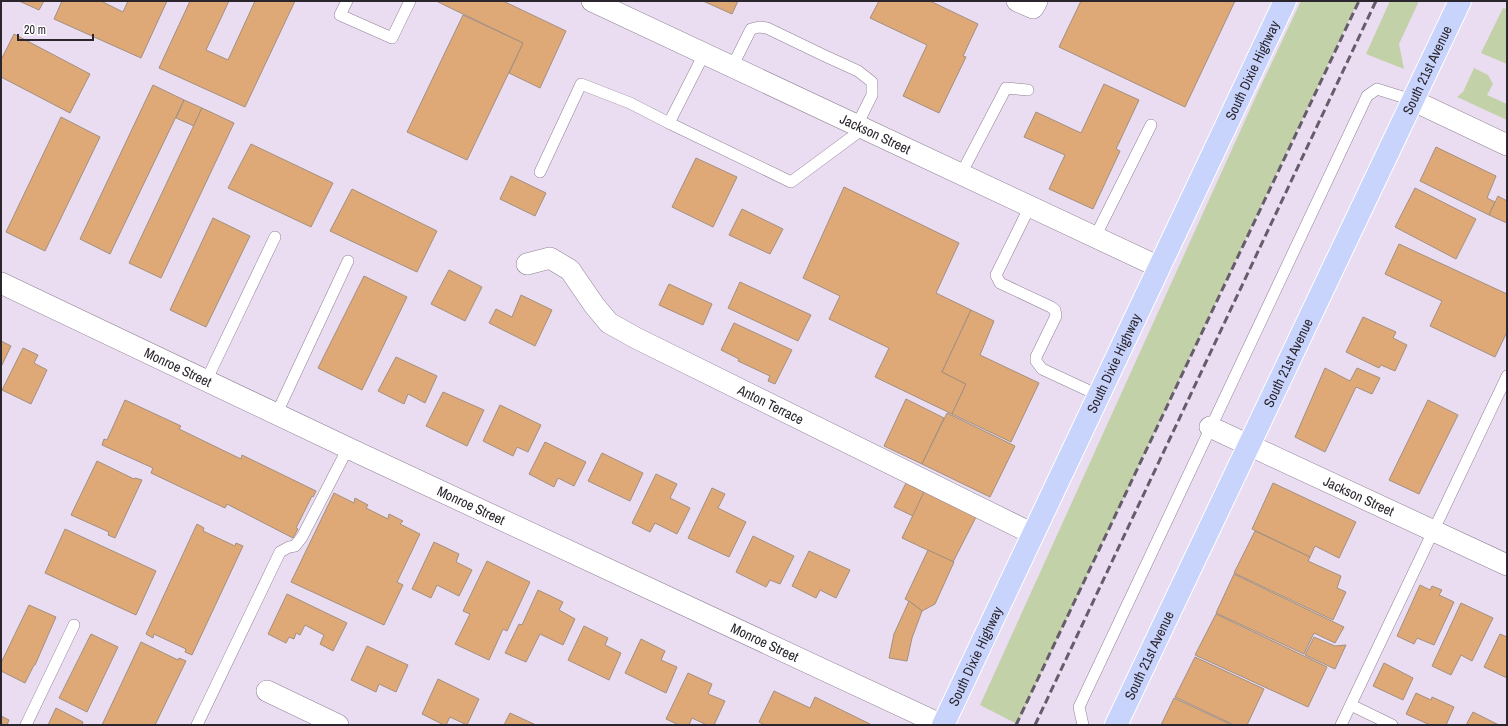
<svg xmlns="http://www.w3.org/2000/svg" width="1508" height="726" font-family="'Archivo Narrow',sans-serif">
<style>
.green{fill:#c3d1a8}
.building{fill:#dfa877;stroke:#a29080}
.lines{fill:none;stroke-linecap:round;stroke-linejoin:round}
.lane-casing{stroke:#8f8295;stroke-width:12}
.street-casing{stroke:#8f8295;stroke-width:22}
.primary-casing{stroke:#fff;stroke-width:24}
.lane{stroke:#fff;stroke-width:11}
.street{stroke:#fff;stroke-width:21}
.primary{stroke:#c9d4fc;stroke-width:22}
.rail{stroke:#655d69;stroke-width:3;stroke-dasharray:8 4;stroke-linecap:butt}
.labels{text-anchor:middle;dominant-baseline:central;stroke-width:3.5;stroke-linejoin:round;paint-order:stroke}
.street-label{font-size:14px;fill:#2b262e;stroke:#fff}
</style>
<rect width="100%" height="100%" fill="#eadcf1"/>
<g class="green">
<path d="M1301 1H1358L1017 724 980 705 1257 94Z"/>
<path d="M1390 1H1419L1399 44 1404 69 1366 54Z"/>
<path d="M1503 8 1507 9V64L1481 53Z"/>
<path d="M1474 68 1488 75 1493 84 1487 95 1507 104V120L1457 97 1463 92Z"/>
</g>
<g class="building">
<path d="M19 1H44L39 10Z"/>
<path d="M62 1H101L123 12 128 1H167L141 58 54 19Z"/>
<path d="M190 1H229L206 50 228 60 255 1H295L245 107 159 68Z"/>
<path d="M436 1H503L566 31 540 88 509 73 523 43Z"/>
<path d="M703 1H738L732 14Z"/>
<path d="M879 1H930L978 24 963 56 966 57 939 113 903 96 927 45 870 18Z"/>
<path d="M1081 1H1235L1185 107 1059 47Z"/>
<path d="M463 15 523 43 467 160 407 132Z"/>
<path d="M14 34 90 74 70 113 1 77V60Z"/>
<path d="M1104 84 1139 100 1116 149 1120 151 1093 209 1049 189 1065 155 1024 137 1036 112 1081 133Z"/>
<path d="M153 85 184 100 110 254 80 239Z"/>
<path d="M184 100 202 108 194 126 176 118Z"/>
<path d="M202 108 234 123 161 278 129 263Z"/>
<path d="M61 117 100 137 45 251 6 232Z"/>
<path d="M251 144 333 183 311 227 228 188Z"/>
<path d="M1436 147 1496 176 1487 198 1495 202 1489 215 1420 181Z"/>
<path d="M696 158 737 177 713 227 672 207Z"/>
<path d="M511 176 546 193 535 216 500 199Z"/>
<path d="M844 187 959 243 936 293 971 310 942 372 966 384 952 414 875 377 889 348 829 319 840 296 803 278Z"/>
<path d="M1415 188 1476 219 1456 259 1395 227Z"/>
<path d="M352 189 437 231 417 272 330 231Z"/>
<path d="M1498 196 1507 201V223L1489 215Z"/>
<path d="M742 209 783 229 770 254 729 235Z"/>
<path d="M213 218 250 236 206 327 170 310Z"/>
<path d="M1399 244 1507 294V332L1495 357 1430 326 1442 301 1385 274Z"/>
<path d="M449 270 482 287 465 321 431 304Z"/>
<path d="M364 276 407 297 362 390 318 368Z"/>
<path d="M740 282 811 315 798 341 728 308Z"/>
<path d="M669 284 712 304 703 325 659 305Z"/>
<path d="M521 295 552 310 535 346 489 323 496 309 512 317Z"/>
<path d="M971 310 994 321 980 355 1039 383 1011 442 952 414 966 384 942 372Z"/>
<path d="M1363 317 1396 332 1393 338 1407 345 1395 371 1381 365 1379 368 1346 352Z"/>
<path d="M734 323 792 350 775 384 768 381 770 376 738 361 739 359 721 350Z"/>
<path d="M1 341 11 346 1 367Z"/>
<path d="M23 348 38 355 34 363 47 370 31 404 2 390Z"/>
<path d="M396 357 437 376 425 403 408 394 404 404 378 391Z"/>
<path d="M1325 368 1350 381 1357 368 1380 378 1372 394 1356 387 1325 452 1295 437Z"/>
<path d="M443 392 484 410 467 446 426 426Z"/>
<path d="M906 399 944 418 922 464 884 446Z"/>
<path d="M125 400 181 426 179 429 241 459 242 455 316 491 313 497 312 496 296 528 298 529 293 538 227 504 225 508 151 473 153 468 102 445 104 439 107 440Z"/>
<path d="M1428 400 1458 415 1419 494 1389 480Z"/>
<path d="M500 405 541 425 528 452 517 447 513 456 483 441Z"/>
<path d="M947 413 1015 446 990 497 922 464Z"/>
<path d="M545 442 586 462 574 486 558 478 554 487 529 474Z"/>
<path d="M602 453 643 473 630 501 588 481Z"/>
<path d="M97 461 134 479 135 478 142 480 115 538 108 535 109 532 71 515Z"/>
<path d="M656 474 677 484 670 498 690 508 677 534 655 523 650 532 632 523Z"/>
<path d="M906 483 924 492 913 516 894 507Z"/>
<path d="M1273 483 1356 522 1339 558 1315 546 1310 557 1252 529Z"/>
<path d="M712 488 725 494 718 508 746 522 729 557 688 538Z"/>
<path d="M924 492 976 517 953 562 902 538Z"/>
<path d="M334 493 354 503 355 498 368 505 366 508 388 519 389 514 403 521 400 524 420 534 397 582 403 585 384 625 291 582Z"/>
<path d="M197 524 204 528 203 531 235 546 236 543 243 546 192 655 185 652 186 649 154 634 153 638 146 634Z"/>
<path d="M65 529 156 571 136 615 45 573Z"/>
<path d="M1255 531 1310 557 1308 561 1341 576 1337 588 1346 592 1333 620 1234 573Z"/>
<path d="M753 536 794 556 780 584 770 580 766 587 736 572Z"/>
<path d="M434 542 459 554 456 562 472 570 459 596 437 585 431 598 412 589Z"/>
<path d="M928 550 954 562 935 604 922 611 912 603 905 599Z"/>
<path d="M809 551 850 570 836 598 820 590 816 598 792 586Z"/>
<path d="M487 561 530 582 507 631 503 629 489 660 455 644 470 614 463 611Z"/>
<path d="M1234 574 1344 627 1335 643 1314 633 1304 654 1216 613Z"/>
<path d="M1420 585 1430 590 1432 586 1442 590 1439 595 1454 602 1434 645 1417 638 1414 644 1397 636Z"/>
<path d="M538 590 563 602 559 610 575 619 563 645 540 634 526 662 505 653 519 624 522 625Z"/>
<path d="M287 594 347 623 333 651 320 644 324 635 305 625 300 635 296 633 294 639 289 637 286 643 268 634Z"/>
<path d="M909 601 922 611 912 638 907 661 889 658 894 634Z"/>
<path d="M1461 603 1493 618 1472 661 1461 655 1451 675 1432 666Z"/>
<path d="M29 605 56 617 35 665H34L25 683 1 671V663Z"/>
<path d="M1216 614 1327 667 1308 707 1195 655Z"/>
<path d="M584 626 608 638 605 645 621 653 609 680 568 660Z"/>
<path d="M91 634 118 647 87 712 59 698Z"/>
<path d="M1500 634 1507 637V678L1484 667Z"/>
<path d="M1314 637 1335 646 1346 645 1335 669 1305 655Z"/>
<path d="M641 639 665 651 661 660 677 667 666 693 625 673Z"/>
<path d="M141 642 178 660 179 658 186 661 155 725H102Z"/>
<path d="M367 646 408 665 396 692 379 684 376 692 351 680Z"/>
<path d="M1195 657 1264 689 1247 725H1234L1175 697Z"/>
<path d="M1384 663 1413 678 1403 700 1373 686Z"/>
<path d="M688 673 712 684 708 694 725 701 714 725H707L692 718 689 725H679L666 719Z"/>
<path d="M438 679 479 699 467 725 450 717 446 725H444L422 714Z"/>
<path d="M774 691 810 708 815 697 872 725H765L759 722Z"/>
<path d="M1416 693 1431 700 1432 697 1454 707 1446 725H1430L1406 714Z"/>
<path d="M1174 698 1232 725H1161Z"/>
<path d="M56 708 83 722 82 725H48Z"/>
<path d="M1473 712 1499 725H1466Z"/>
<path d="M510 713 536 725H504Z"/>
<path d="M1 716 9 720 7 725H1Z"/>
</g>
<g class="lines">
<defs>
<g id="lane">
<path d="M347 1 340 15 392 38 410 1"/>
<path d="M704 54 669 123 791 182 864 128"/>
<path d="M732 67 751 29 759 27 767 28 823 55 858 71 872 82V95L857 125"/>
<path d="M540 172 581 84 630 103 669 123"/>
<path d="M961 174 1006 88 1028 90"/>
<path d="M1030 206 996 275 1000 283 1051 307 1055 310 1056 316 1036 357V361L1042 369 1098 395"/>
<path d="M1095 237 1151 125"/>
<path d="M206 381 275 237"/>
<path d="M276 415 348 261"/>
<path d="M1351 705 1392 725"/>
<path d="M26 725 74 625"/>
<path d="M197 725 280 552 289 547 295 546 302 537 348 448"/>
<path d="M1083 725 1079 707 1367 96 1377 89 1412 100"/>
<path d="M1341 725 1507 376"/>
</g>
<g id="street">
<path id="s1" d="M592 1 1159 267"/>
<path d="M1017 1 1033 8 1037 1"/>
<path d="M1412 100 1507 145"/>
<path id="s2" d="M527 264 550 258 570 270 594 305 609 323 636 338 1033 534"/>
<path id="s3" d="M1 283 348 448 942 725"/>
<path id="s4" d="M1210 427 1507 565"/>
<path d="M267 691 338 725"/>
</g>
<g id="primary">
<path id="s5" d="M943 725 1285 1"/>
<path id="s6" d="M1116 725 1460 1"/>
</g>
</defs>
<use href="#lane" class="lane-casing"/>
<use href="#street" class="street-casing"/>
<use href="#primary" class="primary-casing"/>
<use href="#lane" class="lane"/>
<use href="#street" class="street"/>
<use href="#primary" class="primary"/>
<g class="rail">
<path d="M1016 725 1359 1"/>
<path d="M1035 725 1376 1"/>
</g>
</g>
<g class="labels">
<g class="street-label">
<text stroke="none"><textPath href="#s5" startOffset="724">South Dixie Highway</textPath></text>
<text stroke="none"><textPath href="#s6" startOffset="725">South 21st Avenue</textPath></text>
<text stroke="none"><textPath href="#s1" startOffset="313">Jackson Street</textPath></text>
<text stroke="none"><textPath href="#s5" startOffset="400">South Dixie Highway</textPath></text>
<text stroke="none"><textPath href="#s6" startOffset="401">South 21st Avenue</textPath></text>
<text stroke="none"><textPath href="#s3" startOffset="196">Monroe Street</textPath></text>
<text stroke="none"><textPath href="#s2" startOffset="294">Anton Terrace</textPath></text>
<text stroke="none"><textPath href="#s4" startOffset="164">Jackson Street</textPath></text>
<text stroke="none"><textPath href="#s3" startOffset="520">Monroe Street</textPath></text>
<text stroke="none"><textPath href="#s3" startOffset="844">Monroe Street</textPath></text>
<text stroke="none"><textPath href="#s5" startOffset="76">South Dixie Highway</textPath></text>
<text stroke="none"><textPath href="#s6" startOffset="77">South 21st Avenue</textPath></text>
</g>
</g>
<rect width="1508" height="726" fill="none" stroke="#2b262e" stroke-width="4"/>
<path d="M18 34v6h75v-6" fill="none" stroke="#2b262e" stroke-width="2"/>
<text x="24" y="34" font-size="12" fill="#2b262e" stroke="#ffffff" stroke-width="3" paint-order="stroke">20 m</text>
</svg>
